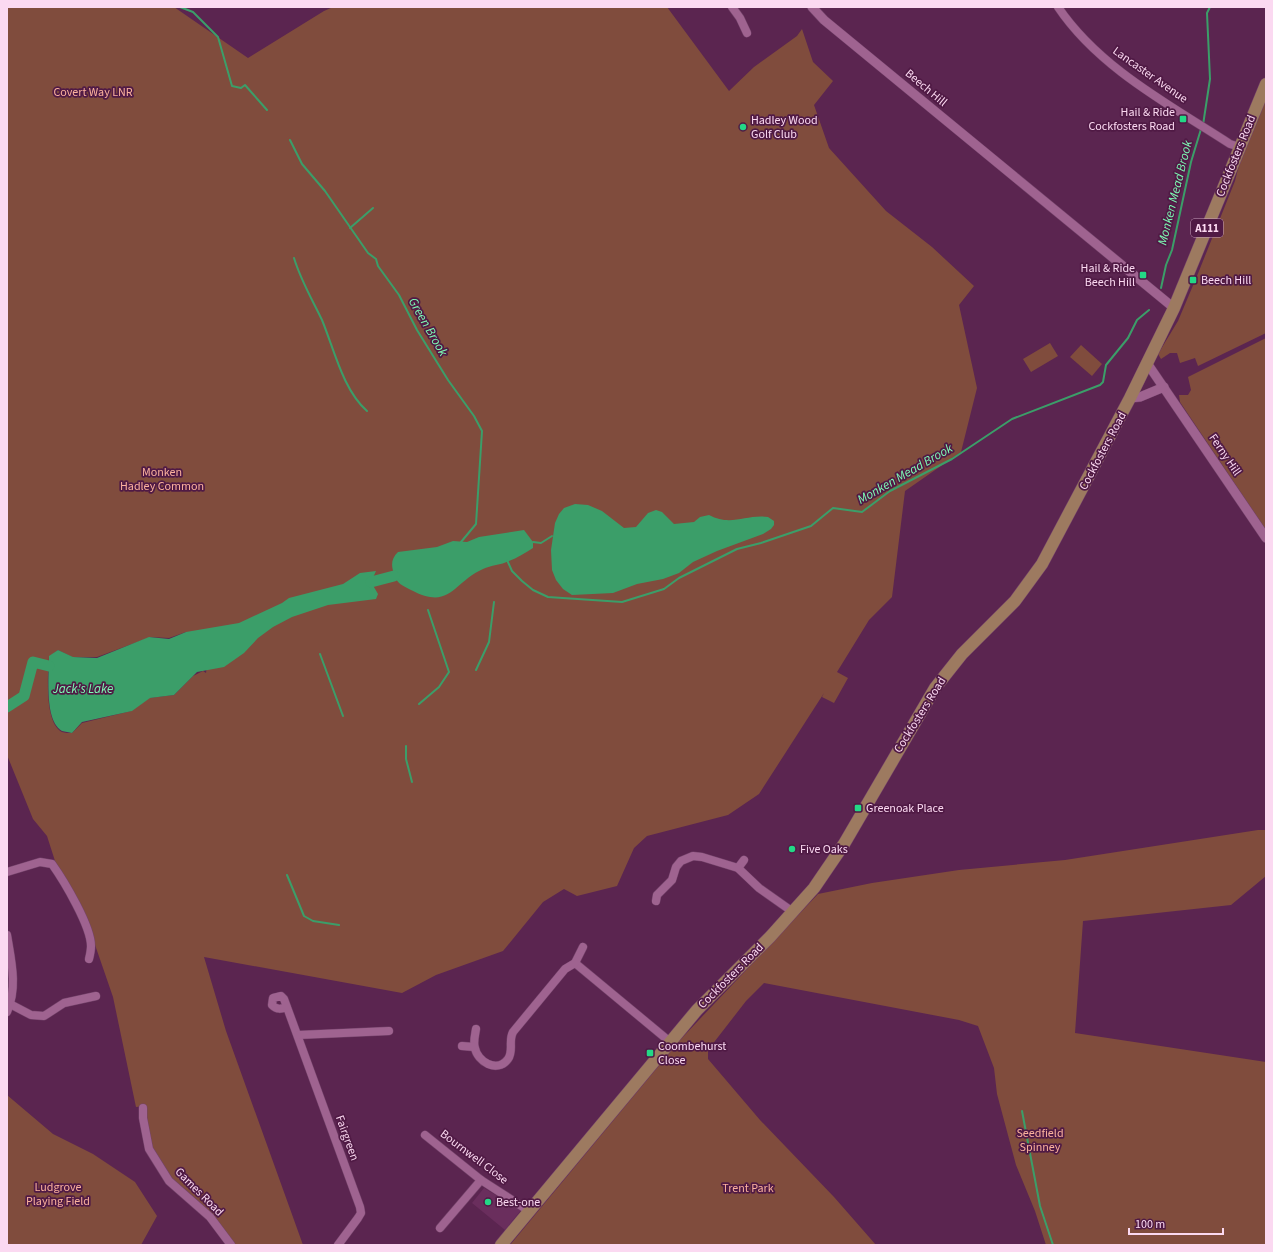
<svg xmlns="http://www.w3.org/2000/svg" width="1273" height="1252" font-family="'Source Sans 3',sans-serif">
<style>
.built{fill:#6a2e5d}
.green{fill:#804c3d;fill-rule:evenodd}
.water{fill:#3b9e69}
.lines{fill:none;stroke-linecap:round;stroke-linejoin:round}
.stream{stroke:#3b9e69;stroke-width:2}
.river{stroke:#3b9e69;stroke-width:11}
.minor-casing{stroke:#74436a;stroke-width:9}
.tertiary-casing{stroke:#74436a;stroke-width:10}
.primary-casing{stroke:#74436a;stroke-width:13}
.minor{stroke:#9f6390;stroke-width:8}
.tertiary{stroke:#9f6390;stroke-width:9}
.primary{stroke:#9d7a60;stroke-width:12}
.poi-dot{fill:#23d886;stroke:#501a45;stroke-width:1.5}
.labels{text-anchor:middle;dominant-baseline:central;stroke-width:3.5;stroke-linejoin:round;paint-order:stroke}
.shield{fill:#501a45;stroke:#c8a0bd;stroke-width:1}
.shield-label{font-size:11px;font-weight:bold;fill:#fbd9f1}
.street-label{font-size:12px;fill:#fbd9f1;stroke:#501a45}
.park-label{font-size:12px;fill:#fbb29d;stroke:#501a45}
.poi-label{font-size:12px;fill:#fbd9f1;stroke:#501a45;text-anchor:start}
.water-label{font-size:13px;font-style:italic;fill:#7efdb5;stroke:#501a45}
</style>
<rect width="100%" height="100%" fill="#5b2550"/>
<path class="built" d="M484 1188 521 1210 505 1230 472 1203Z"/>
<g class="green">
<path d="M7 7H174L248 58 324 11 333 7H667L729 91 754 67 797 36 802 29 813 62 833 81 814 105 829 148 886 211 932 247 974 286 959 305 977 388 961 452 905 491 892 597 869 620 837 672 848 678 834 703 822 697 824 693 759 794 728 815 647 836 634 848 617 886 577 896 564 889 543 902 503 951 436 975 402 993 204 957 226 1031 303 1245H235L212 1215 169 1178 152 1148 145 1106 136 1107 113 997 83 910 55 861 47 836 33 819 7 755ZM186 632 208 658 206 673 203 671 193 676 174 695 149 698 131 711 82 723 72 733C69 733 65 733 62 732 44 723 48 674 49 657L58 650 72 657H97L151 637 169 638Z"/>
<path d="M1266 86V333L1198 366 1195 358 1180 363 1177 353H1170L1161 359 1158 354 1178 321 1197 276 1235 181 1244 145Z"/>
<path d="M1266 338V530L1188 414 1180 402 1179 395H1188L1191 390 1188 377Z"/>
<path d="M1050 343 1058 356 1031 372 1023 359Z"/>
<path d="M1081 345 1102 364 1092 376 1070 357Z"/>
<path d="M1258 830H1266V876L1231 905 1083 921 1075 1033 1266 1062V1245H1046L1035 1211 1016 1165 997 1094 994 1068 978 1026 959 1020 764 983 746 1001 708 1050V1059L760 1120 834 1197 876 1245H510L680 1040 818 894 872 883 959 870 1065 860Z"/>
<path d="M7 1095 53 1134 93 1154 135 1182 157 1216 141 1245H7Z"/>
</g>
<g class="water">
<path d="M575 504 588 505 602 511 624 528 636 527 648 513 656 510 662 512 674 524 694 522 700 517 709 515C731 527 746 514 768 517L774 521V525L771 529 763 534 717 551 693 562 679 573 663 579 637 584 613 593 572 595 563 589 556 580 552 570 551 550 555 523 559 514 564 508Z"/>
<path d="M524 530 533 542V548C525 553 517 558 509 561 501 565 491 565 483 569 453 582 451 611 411 590 403 586 396 583 394 574 391 565 391 559 398 552L437 547 453 541 467 542 479 537Z"/>
<path d="M376 571 371 582 378 594 376 599 328 605 292 617 273 627 258 638 244 653 224 667 197 672 174 695 150 698 132 711 82 722 72 733C69 732 65 732 62 731 44 721 49 675 49 656L58 650 73 657 97 658 149 637 169 639 186 632 239 623 282 603 289 598 343 584 360 573Z"/>
</g>
<g class="lines">
<g class="stream">
<path d="M180 7 193 12 218 37 232 86 241 88 245 85 267 110"/>
<path d="M1203 125 1210 79 1207 13 1210 7"/>
<path d="M290 140 302 164 325 191 368 253 376 259 378 266 399 295 417 330 448 380 474 416 482 431 476 524 461 542"/>
<path d="M350 228 373 208"/>
<path d="M294 258C301 281 312 299 322 320 334 349 343 390 367 411"/>
<path d="M1161 288 1166 265 1172 250 1191 162 1201 129"/>
<path d="M533 542 541 543 552 536"/>
<path d="M507 560 512 571 522 581 533 590 548 597 622 602 664 589 679 578 737 549 761 543 811 526 833 508 862 512 890 491 952 459 1012 419 1100 385 1103 382 1106 365 1128 338 1137 320 1149 310"/>
<path d="M320 654 343 716"/>
<path d="M476 670 489 642 494 602"/>
<path d="M419 704 439 687 449 672 428 610"/>
<path d="M406 746V759L412 782"/>
<path d="M287 875 304 916 313 921 339 925"/>
<path d="M1022 1111 1040 1206 1053 1245"/>
</g>
<g class="river">
<path d="M371 582 394 576"/>
<path d="M7 707 24 696 33 662 49 666"/>
</g>
<defs>
<g id="minor">
<path d="M732 7 740 18 747 33"/>
<path d="M1058 7C1099 68 1170 105 1230 144L1240 147"/>
<path d="M738 868 744 860"/>
<path d="M7 872 40 862 52 864C64 881 91 926 91 946 91 950 90 955 89 959"/>
<path d="M656 901 657 895 672 880 676 867 681 861 693 856 702 857 738 868 759 888 793 912"/>
<path d="M7 935C11 960 18 987 7 1012"/>
<path d="M575 963 669 1041"/>
<path d="M10 1004 31 1015 44 1016 64 1003 96 996"/>
<path d="M287 1007C281 1009 277 1010 272 1005L273 998 281 996 284 999 360 1207 361 1213 358 1218 338 1245"/>
<path d="M476 1029C475 1035 473 1043 475 1048 477 1061 497 1074 508 1059 514 1051 508 1041 513 1032L565 969 575 963 583 947"/>
<path d="M298 1035 389 1031"/>
<path d="M462 1046 474 1047"/>
<path d="M143 1108V1118L149 1149 169 1181 210 1217 231 1245"/>
<path d="M425 1135 481 1180 529 1211"/>
<path d="M440 1228 481 1180"/>
</g>
<g id="tertiary">
<path d="M812 7 824 20 1174 308"/>
<path d="M1147 363 1266 538"/>
<path d="M1130 398 1140 397 1164 387"/>
</g>
<path id="primary" d="M501 1245 697 1010 770 937 814 888 844 844 935 688 962 654 1015 601 1042 564 1130 398 1174 308 1266 84"/>
</defs>
<use href="#minor" class="minor-casing"/>
<use href="#tertiary" class="tertiary-casing"/>
<use href="#primary" class="primary-casing"/>
<use href="#minor" class="minor"/>
<use href="#tertiary" class="tertiary"/>
<use href="#primary" class="primary"/>
</g>
<g class="poi-dot">
<rect x="1179" y="115" width="8" height="8" rx="2"/>
<circle cx="743" cy="127" r="4"/>
<rect x="1139" y="271" width="8" height="8" rx="2"/>
<rect x="1189" y="276" width="8" height="8" rx="2"/>
<rect x="854" y="804" width="8" height="8" rx="2"/>
<circle cx="792" cy="849" r="4"/>
<rect x="646" y="1049" width="8" height="8" rx="2"/>
<circle cx="488" cy="1202" r="4"/>
</g>
<g class="labels">
<rect class="shield" x="1191" y="219" width="32" height="18" rx="3"/>
<g class="shield-label">
<text x="1207" y="228">A111</text>
</g>
<g class="street-label">
<text transform="translate(1150 75) rotate(35)">Lancaster Avenue</text>
<text transform="translate(926 88) rotate(40)">Beech Hill</text>
<text transform="translate(1236 156) rotate(-68)">Cockfosters Road</text>
<text transform="translate(1103 451) rotate(-62)">Cockfosters Road</text>
<text transform="translate(1225 455) rotate(56)">Ferny Hill</text>
<text transform="translate(920 715) rotate(-58)">Cockfosters Road</text>
<text transform="translate(731 976) rotate(-45)">Cockfosters Road</text>
<text transform="translate(347 1138) rotate(70)">Fairgreen</text>
<text transform="translate(474 1157) rotate(37)">Bournwell Close</text>
<text transform="translate(199 1192) rotate(45)">Games Road</text>
</g>
<g class="park-label">
<text x="93" y="92">Covert Way LNR</text>
<text x="162" y="472">Monken<tspan x="162" dy="14">Hadley Common</tspan></text>
<text x="1040" y="1133">Seedfield<tspan x="1040" dy="14">Spinney</tspan></text>
<text x="58" y="1187">Ludgrove<tspan x="58" dy="14">Playing Field</tspan></text>
<text x="748" y="1188">Trent Park</text>
</g>
<g class="poi-label">
<text x="1175" y="112" text-anchor="end">Hail &amp; Ride<tspan x="1175" dy="14">Cockfosters Road</tspan></text>
<text x="751" y="120">Hadley Wood<tspan x="751" dy="14">Golf Club</tspan></text>
<text x="1135" y="268" text-anchor="end">Hail &amp; Ride<tspan x="1135" dy="14">Beech Hill</tspan></text>
<text x="1201" y="280">Beech Hill</text>
<text x="866" y="808">Greenoak Place</text>
<text x="800" y="849">Five Oaks</text>
<text x="658" y="1046">Coombehurst<tspan x="658" dy="14">Close</tspan></text>
<text x="496" y="1202">Best-one</text>
</g>
<g class="water-label">
<text transform="translate(1175 193) rotate(-76)">Monken Mead Brook</text>
<text transform="translate(428 327) rotate(60)">Green Brook</text>
<text transform="translate(905 474) rotate(-30)">Monken Mead Brook</text>
<text x="83" y="689">Jack's Lake</text>
</g>
</g>
<rect width="1273" height="1252" fill="none" stroke="#fbd9f1" stroke-width="16"/>
<path d="M1129 1228v6h94v-6" fill="none" stroke="#fbd9f1" stroke-width="2"/>
<text x="1135" y="1228" font-size="12" fill="#fbd9f1" stroke="#501a45" stroke-width="3" paint-order="stroke">100 m</text>
</svg>
